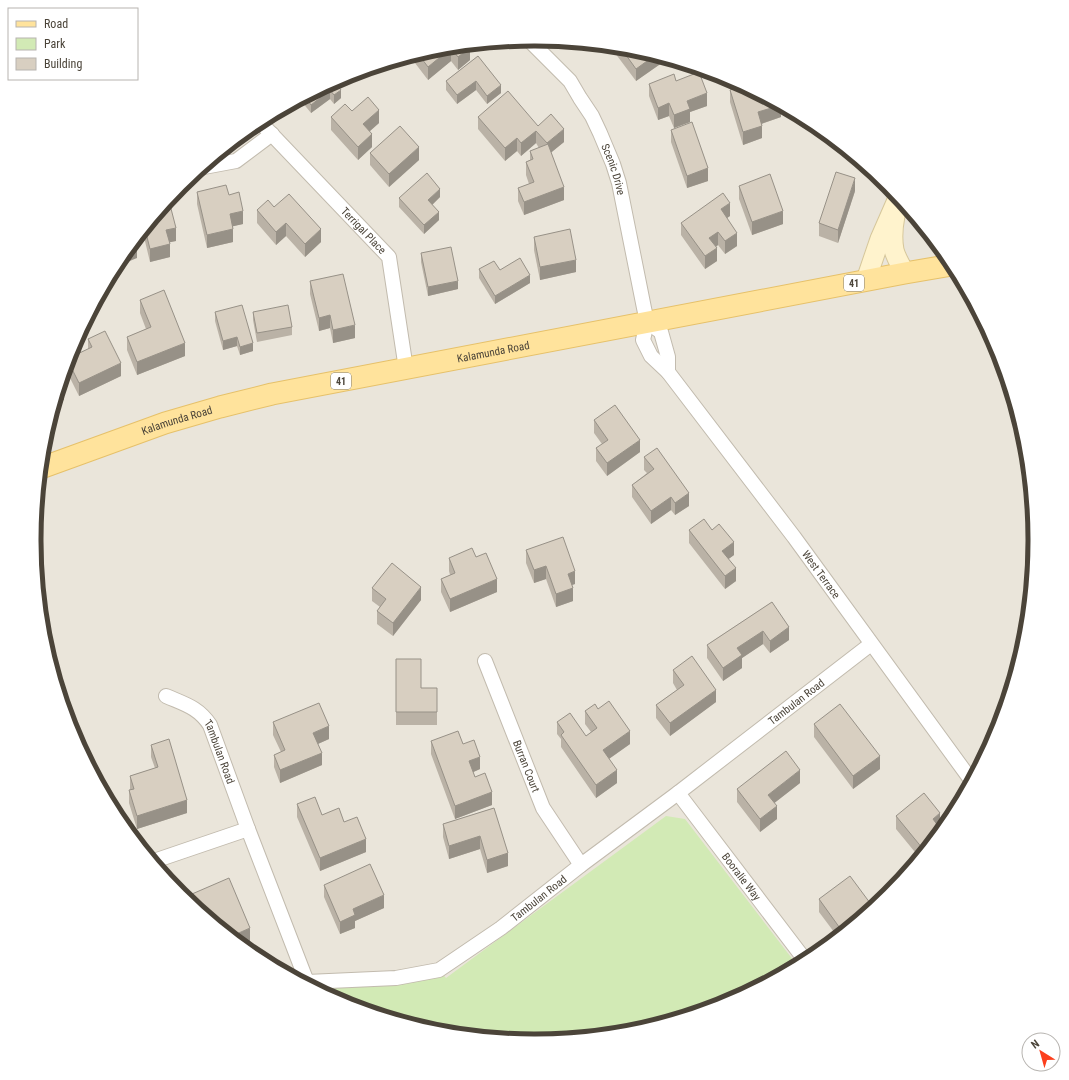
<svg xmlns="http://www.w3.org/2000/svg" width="1069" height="1080" font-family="'Roboto Condensed',sans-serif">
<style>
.residential{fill:#eae5da}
.green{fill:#d2eab5}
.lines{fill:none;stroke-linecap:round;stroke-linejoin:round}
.street-casing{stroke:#c2bbae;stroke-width:16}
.secondary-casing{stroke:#d6c79b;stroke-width:21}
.primary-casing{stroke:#e6c16a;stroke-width:23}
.street{stroke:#fff;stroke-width:14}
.secondary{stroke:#fff3cd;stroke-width:19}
.primary{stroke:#ffe39c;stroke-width:21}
.wall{fill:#bab2a6}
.shaded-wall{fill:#979187}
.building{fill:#d8cfc1;stroke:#979187}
.labels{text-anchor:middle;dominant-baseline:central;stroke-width:4;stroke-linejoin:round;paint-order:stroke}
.shield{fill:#fff;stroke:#817c74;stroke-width:1}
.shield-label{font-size:10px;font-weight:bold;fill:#4b4439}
.street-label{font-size:11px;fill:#4b4439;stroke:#fff}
.rim{fill:none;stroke:#4b4439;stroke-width:5}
</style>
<rect width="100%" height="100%" fill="#f6f3ec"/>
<circle class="residential" cx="534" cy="540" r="499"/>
<path class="green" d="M666 816 685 819 797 965 726 1002 632 1031 534 1040 437 1031 343 1002 308 984 439 970 446 978Z"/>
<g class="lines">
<defs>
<g id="street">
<path id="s1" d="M529 40 570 81 580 98 592 116 600 133 613 164 619 183 644 308 647 322 643 340 651 356 668 372 794 537 971 780"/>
<path id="s2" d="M260 122 389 257 406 369"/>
<path d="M204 167 236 161 272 134"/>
<path d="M647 322 661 332 668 357V372"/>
<path id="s3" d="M485 661 543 808 581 865"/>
<path id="s4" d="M166 696C184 704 198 707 210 725L248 829"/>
<path id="s5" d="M678 793 805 960"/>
<path id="s6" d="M154 861 248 829 307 982 396 978 439 970 501 928 581 865 678 793 871 644"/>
</g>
<g id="secondary">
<path d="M895 216C893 226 892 239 894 250 896 258 901 266 905 273"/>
<path d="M866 280 880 239 898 198"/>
</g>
<g id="primary">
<path id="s7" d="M41 468 165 423 220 407 272 394 905 273 952 265"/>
</g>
</defs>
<use href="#street" class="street-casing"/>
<use href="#secondary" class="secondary-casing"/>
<use href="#primary" class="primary-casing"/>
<use href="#street" class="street"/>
<use href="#secondary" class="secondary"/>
<use href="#primary" class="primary"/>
</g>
<g class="wall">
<path d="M469 46 470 60 458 70 451 61 428 80 415 63V56L437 49Z"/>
<path d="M612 47 632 49 666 60 636 81 612 49Z"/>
<path d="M478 56 501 93 487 104 476 90 457 104 446 90V81Z"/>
<path d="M676 81 707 106 690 112V122L674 128 669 116 658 120 649 96V84Z"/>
<path d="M335 82 341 98 334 104 330 99 311 113 302 102V99Z"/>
<path d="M730 90 781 107V117L761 124 762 138 743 145 730 102Z"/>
<path d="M352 111 379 123 369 132 372 147 358 160 331 130V117Z"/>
<path d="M478 117 538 126 564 142 551 152 564 200 524 215 518 201V188L529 184 526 175V162L530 160V151L539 148 536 143 521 156 517 151 505 161 478 129Z"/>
<path d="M671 130 708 181 687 188 671 142Z"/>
<path d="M370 153 419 160 389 187 370 165Z"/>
<path d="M739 186 783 224 752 235 739 199Z"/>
<path d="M855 191 838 243 819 236V223Z"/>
<path d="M197 192 229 195 243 224 233 226V242L207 248 197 204Z"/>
<path d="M440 197 432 205 439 220 424 234 399 207V198Z"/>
<path d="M169 201 176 241 169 242 170 257 150 262 144 237 138 238Z"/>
<path d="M274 207 321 242 305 257 286 236 276 245 257 223V210Z"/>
<path d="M730 216 727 218 737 246 725 254 718 245 716 247 717 261 705 269 681 235V223Z"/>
<path d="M534 237 576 272 540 280 534 250Z"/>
<path d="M421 253 458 289 428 296 421 262Z"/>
<path d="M479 269 500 270 530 283 495 304 479 278Z"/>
<path d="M310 281 355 338 333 343 330 328 319 331 310 294Z"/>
<path d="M140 300 185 356 137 375 127 350V337L146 329 140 313Z"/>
<path d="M215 312 253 351 240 355 237 346 223 350 215 321Z"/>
<path d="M253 312 292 327V335L257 342 253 320Z"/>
<path d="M88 339 121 376 79 396 67 372V365L69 358 88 349Z"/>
<path d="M594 420 640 452 607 476 596 461V448L602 444 594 433Z"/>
<path d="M644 457 689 506 675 515 671 510 651 524 632 497V485L647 473 644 470Z"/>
<path d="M689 530H712L734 555 728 559 736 581 725 589 689 543Z"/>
<path d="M526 550 575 584 572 585 573 601 556 607 546 579 534 583 526 563Z"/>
<path d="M449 558 497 592 450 612 441 592V579L450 575 449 571Z"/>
<path d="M372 588 421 600 393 636 377 624V611L380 607 372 601Z"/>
<path d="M772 602 789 640 770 653 763 644 742 658V668L723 681 707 658V645Z"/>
<path d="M396 659 421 688H437V725H396Z"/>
<path d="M673 670 716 702 670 736 656 718V705L677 690 673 683Z"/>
<path d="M598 709 630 744 609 759 617 783 596 798 561 747V739L557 734V722L586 736 591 732 585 724V711Z"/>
<path d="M273 722 329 739 318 744 322 765 280 783 274 767V755L281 752 273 735Z"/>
<path d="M814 724 880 769 853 789 814 737Z"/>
<path d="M431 741 463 744 480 769 473 772 475 777 492 805 455 819 431 754Z"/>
<path d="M151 745 187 813 137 829 129 803V790H130V776L155 768 151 757Z"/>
<path d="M800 783 774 803 777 819 760 832 737 802V789Z"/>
<path d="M297 804 322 815 344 822 366 852 320 871 297 817Z"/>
<path d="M494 808 508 866 487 873 480 849 449 859 443 837V824Z"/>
<path d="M896 816 940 826 939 827 941 830 919 857 896 829Z"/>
<path d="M324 885 384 908 355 921V928L340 934 324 897Z"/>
<path d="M819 899 873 907 837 936 819 912Z"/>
</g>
<g class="shaded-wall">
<path d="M470 47V60L458 70V57Z"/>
<path d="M451 48V61L428 80V67Z"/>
<path d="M654 56 666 60 636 81V69Z"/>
<path d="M476 81V90L457 104V95Z"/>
<path d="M501 85V93L487 104V96Z"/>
<path d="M330 90V99L311 113V105Z"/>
<path d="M341 90V98L334 104V95Z"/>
<path d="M707 93V106L690 112V122L674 128V115L687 101Z"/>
<path d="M669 103V116L658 120V108Z"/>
<path d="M778 106 781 107V117L758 125V112Z"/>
<path d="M379 110V123L363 137V124Z"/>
<path d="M762 126V138L743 145V132Z"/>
<path d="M564 129V142L547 156V143Z"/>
<path d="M536 131V143L521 156V143Z"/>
<path d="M372 134V147L358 160V147Z"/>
<path d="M517 138V151L505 161V148Z"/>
<path d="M419 147V160L389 187V174Z"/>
<path d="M708 168V181L687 188V176Z"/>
<path d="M855 178V191L838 243V230Z"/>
<path d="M564 187V200L524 215V202Z"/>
<path d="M440 189V197L428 209V200Z"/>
<path d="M730 203V216L721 222V209Z"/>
<path d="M243 211V224L230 227V214Z"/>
<path d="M783 211V224L752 235V222Z"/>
<path d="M439 212V220L424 234V225Z"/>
<path d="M286 223V236L276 245V232Z"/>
<path d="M176 228V241L166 243V230Z"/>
<path d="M233 229V242L207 248V235Z"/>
<path d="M321 229V242L305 257V244Z"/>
<path d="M144 230V237L138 238Z"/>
<path d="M718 232V245L709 251V238Z"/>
<path d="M737 233V246L725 254V241Z"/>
<path d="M170 244V257L150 262V249Z"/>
<path d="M137 245V258L115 267 118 262 129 248Z"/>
<path d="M717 248V261L705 269V256Z"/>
<path d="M576 260V272L540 280V267Z"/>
<path d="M530 275V283L495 304V296Z"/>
<path d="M458 281V289L428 296V287Z"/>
<path d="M330 315V328L319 331V318Z"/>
<path d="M355 325V338L333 343V330Z"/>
<path d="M237 337V346L223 350V341Z"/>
<path d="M185 343V356L137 375V362Z"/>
<path d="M253 343V351L240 355V347Z"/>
<path d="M121 363V376L79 396V383Z"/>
<path d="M64 387V400L55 403 60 389Z"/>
<path d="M640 440V452L607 476V463Z"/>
<path d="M689 493V506L675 515V503Z"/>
<path d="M671 497V510L651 524V511Z"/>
<path d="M734 542V555L722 564V551Z"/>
<path d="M546 566V579L534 583V570Z"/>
<path d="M736 568V581L725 589V576Z"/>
<path d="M575 571V584L568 586V574Z"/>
<path d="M497 579V592L450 612V599Z"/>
<path d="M421 587V600L393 636V623Z"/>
<path d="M573 588V601L556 607V594Z"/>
<path d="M789 627V640L770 653V641Z"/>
<path d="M763 631V644L742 658V668L723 681V668L737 648Z"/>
<path d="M716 690V702L670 736V723Z"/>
<path d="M329 726V739L313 746V733Z"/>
<path d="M630 731V744L603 763V750Z"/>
<path d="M322 753V765L280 783V770Z"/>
<path d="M880 756V769L853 789V776Z"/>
<path d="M480 757V769L469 774V761Z"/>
<path d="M617 770V783L596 798V785Z"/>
<path d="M800 770V783L768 808V795Z"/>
<path d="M492 792V805L455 819V806Z"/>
<path d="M187 800V813L137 829V816Z"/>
<path d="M777 806V819L760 832V819Z"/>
<path d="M940 813V826L933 832V819Z"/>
<path d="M480 836V849L449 859V846Z"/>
<path d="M366 839V852L320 871V858Z"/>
<path d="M930 843 923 852V849Z"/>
<path d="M508 853V866L487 873V860Z"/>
<path d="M384 895V908L355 921V928L340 934V922L353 909Z"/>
<path d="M250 928V941L242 944 232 936Z"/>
</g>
<g class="building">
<path d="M469 46 470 47 458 57 451 48 428 67 419 55 437 49Z"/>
<path d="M621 48 632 49 654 56 636 69Z"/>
<path d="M478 56 501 85 487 96 476 81 457 95 446 81Z"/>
<path d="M699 72 707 93 687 101 690 109 674 115 669 103 658 108 649 84 674 74 676 81Z"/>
<path d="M335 82 341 90 334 95 330 90 311 105 306 98Z"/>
<path d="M741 86 778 106 758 112 762 126 743 132 730 90Z"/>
<path d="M508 91 538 126 551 114 564 129 547 143 536 131 521 143 517 138 505 148 478 117Z"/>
<path d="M368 97 379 110 363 124 372 134 358 147 331 117 345 104 352 111Z"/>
<path d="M692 122 708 168 687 176 671 130Z"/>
<path d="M400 126 419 147 389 174 370 153Z"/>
<path d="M548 144 564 187 524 202 518 188 534 182 526 162 533 159 530 151Z"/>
<path d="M836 172 855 178 838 230 819 223Z"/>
<path d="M427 173 440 189 428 200 439 212 424 225 399 198Z"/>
<path d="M770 174 783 211 752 222 739 186Z"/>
<path d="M226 185 229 195 239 192 243 211 230 214 233 229 207 235 197 192Z"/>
<path d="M723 193 730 203 721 209 737 233 725 241 718 232 709 238 717 248 705 256 681 223Z"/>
<path d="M289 194 321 229 305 244 286 223 276 232 257 210 268 200 274 207Z"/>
<path d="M169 201 176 228 166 230 170 244 150 249 145 229Z"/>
<path d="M570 229 576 260 540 267 534 237Z"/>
<path d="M135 241 137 245 129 248Z"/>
<path d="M451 247 458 281 428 287 421 253Z"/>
<path d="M520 258 530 275 495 296 479 269 494 261 500 270Z"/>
<path d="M343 274 355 325 333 330 330 315 319 318 310 281Z"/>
<path d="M164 290 185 343 137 362 127 337 151 327 140 300Z"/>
<path d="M242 305 253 343 240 347 237 337 223 341 215 312Z"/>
<path d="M288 305 292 327 257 333 253 312Z"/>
<path d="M105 331 121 363 79 383 68 361 69 358 92 347 88 339Z"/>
<path d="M62 381 64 387 60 389Z"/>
<path d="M615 405 640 440 607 463 596 448 608 440 594 420Z"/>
<path d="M657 448 689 493 675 503 671 497 651 511 632 485 654 469 644 457Z"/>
<path d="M704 519 712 530 719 524 734 542 722 551 736 568 725 576 689 530Z"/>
<path d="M563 537 575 571 568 574 573 588 556 594 546 566 534 570 526 550Z"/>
<path d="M472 548 476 557 486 553 497 579 450 599 441 579 455 573 449 558Z"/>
<path d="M392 563 421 587 393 623 377 611 386 599 372 588Z"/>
<path d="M772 602 789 627 770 641 763 631 737 648 742 655 723 668 707 645Z"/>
<path d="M692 656 716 690 670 723 656 705 684 685 673 670Z"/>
<path d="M396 659H421V688H437V712H396Z"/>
<path d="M609 701 630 731 603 750 617 770 596 785 561 735 564 732 557 722 570 713 586 736 597 728 585 711 595 704 598 709Z"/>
<path d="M319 703 329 726 313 733 322 753 280 770 274 755 285 750 273 722Z"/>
<path d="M840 704 880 756 853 776 814 724Z"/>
<path d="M458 731 463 744 474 740 480 757 469 761 475 777 485 773 492 792 455 806 431 741Z"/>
<path d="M169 739 187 800 137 816 129 790 134 789 130 776 158 767 151 745Z"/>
<path d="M786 751 800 770 768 795 777 806 760 819 737 789Z"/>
<path d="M924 793 940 813 933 819 941 830 930 843 923 849 896 816Z"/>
<path d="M315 797 322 815 339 808 344 822 357 817 366 839 320 858 297 804Z"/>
<path d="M494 808 508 853 487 860 480 836 449 846 443 824Z"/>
<path d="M370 864 384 895 353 909 355 915 340 922 324 885Z"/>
<path d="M850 876 873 907 842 931 819 899Z"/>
<path d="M229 878 250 928 232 936 185 897Z"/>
</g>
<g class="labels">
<g class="shield">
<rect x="844" y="275" width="20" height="16" rx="3"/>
<rect x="331" y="373" width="20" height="16" rx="3"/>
</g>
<g class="shield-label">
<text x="854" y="283">41</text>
<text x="341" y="381">41</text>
</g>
<g class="street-label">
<text stroke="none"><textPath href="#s1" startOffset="157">Scenic Drive</textPath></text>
<text stroke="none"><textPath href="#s2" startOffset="150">Terrigal Place</textPath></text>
<text stroke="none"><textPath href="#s7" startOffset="468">Kalamunda Road</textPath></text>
<text stroke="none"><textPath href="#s7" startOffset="144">Kalamunda Road</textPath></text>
<text stroke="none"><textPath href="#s1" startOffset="627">West Terrace</textPath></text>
<text stroke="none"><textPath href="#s6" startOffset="843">Tambulan Road</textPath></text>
<text stroke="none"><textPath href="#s4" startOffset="82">Tambulan Road</textPath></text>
<text stroke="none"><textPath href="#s3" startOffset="113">Burran Court</textPath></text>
<text stroke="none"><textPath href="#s5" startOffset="105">Booralie Way</textPath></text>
<text stroke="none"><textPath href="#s6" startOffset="519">Tambulan Road</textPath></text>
</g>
</g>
<path d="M0 0H1069V1080H0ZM534 46H535A493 493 0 0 1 1028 539V541A493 493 0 0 1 535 1034H534A493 493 0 0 1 41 541V539A493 493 0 0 1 534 46Z" fill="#fff" fill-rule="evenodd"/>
<path class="rim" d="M534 46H535A493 493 0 0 1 1028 539V541A493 493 0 0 1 535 1034H534A493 493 0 0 1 41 541V539A493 493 0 0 1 534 46Z"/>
<rect x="8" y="8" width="130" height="72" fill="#ffffff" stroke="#b7b4b0"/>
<rect x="16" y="21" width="20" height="6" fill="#ffe39c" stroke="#b7b4b0"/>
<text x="44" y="28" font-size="12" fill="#4b4439">Road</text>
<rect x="16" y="38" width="20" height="12" fill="#d2eab5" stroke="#b7b4b0"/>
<text x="44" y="48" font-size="12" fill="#4b4439">Park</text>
<rect x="16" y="58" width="20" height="12" fill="#d8cfc1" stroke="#b7b4b0"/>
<text x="44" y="68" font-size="12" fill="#4b4439">Building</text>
<g transform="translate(1041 1052) rotate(323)"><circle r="19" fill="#ffffff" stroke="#b7b4b0"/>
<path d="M0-3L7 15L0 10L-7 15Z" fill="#fc3f1d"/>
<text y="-6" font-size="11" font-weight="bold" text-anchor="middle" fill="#4b4439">N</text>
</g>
</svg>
